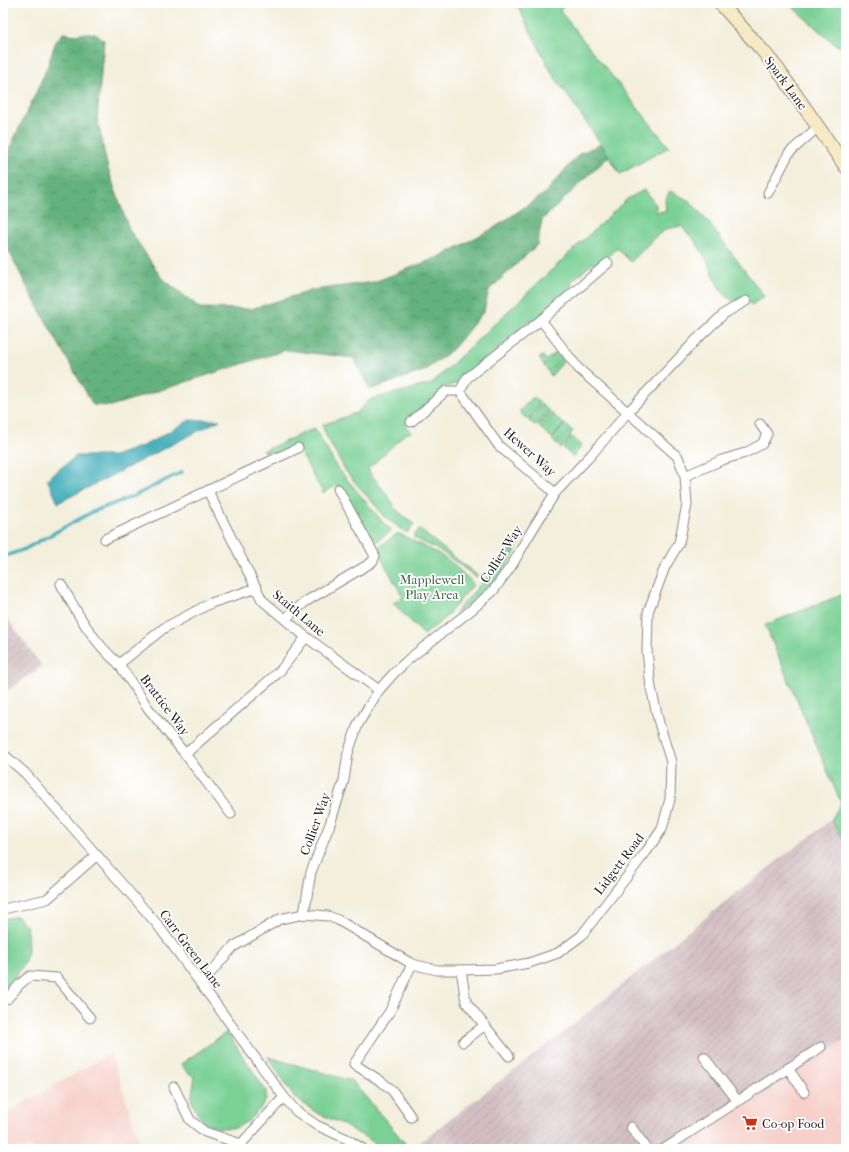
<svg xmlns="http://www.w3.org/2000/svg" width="849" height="1152" font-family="'IM FELL French Canon',serif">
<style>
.built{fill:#f7d0ca}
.industrial{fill:url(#industrial-furrows)}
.green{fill:#7ad095;stroke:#4b7658}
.forest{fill:url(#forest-crowns);stroke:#40674d}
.garden{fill:url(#garden-furrows);stroke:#4b7658}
.water{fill:#3cacb7;stroke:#2c646a}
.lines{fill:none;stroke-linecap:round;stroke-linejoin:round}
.stream{stroke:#3cacb7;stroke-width:3.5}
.minor-casing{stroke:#88867c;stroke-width:11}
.secondary-casing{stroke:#88867c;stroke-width:15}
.minor{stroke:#fff;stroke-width:9}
.secondary{stroke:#f7e9c3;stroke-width:13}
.labels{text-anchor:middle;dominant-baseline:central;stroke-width:3.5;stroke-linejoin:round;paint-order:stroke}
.street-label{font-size:13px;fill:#1c1c1c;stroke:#fff}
.park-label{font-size:13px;fill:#42644c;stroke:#fff}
.poi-label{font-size:13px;fill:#1c1c1c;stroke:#fff;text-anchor:start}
</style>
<defs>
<pattern id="industrial-furrows" width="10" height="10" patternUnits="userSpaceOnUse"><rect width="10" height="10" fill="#d2bec2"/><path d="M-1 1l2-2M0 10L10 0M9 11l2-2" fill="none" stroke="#b4a3a6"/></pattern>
<pattern id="forest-crowns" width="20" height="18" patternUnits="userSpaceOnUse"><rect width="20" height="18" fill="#63b27e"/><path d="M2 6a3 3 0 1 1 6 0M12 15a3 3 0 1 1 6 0" fill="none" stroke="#519066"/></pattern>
<pattern id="garden-furrows" width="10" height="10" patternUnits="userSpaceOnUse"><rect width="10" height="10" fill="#7ad095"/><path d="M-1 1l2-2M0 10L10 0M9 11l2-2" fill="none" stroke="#69b280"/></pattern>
</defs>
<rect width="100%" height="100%" fill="#fff"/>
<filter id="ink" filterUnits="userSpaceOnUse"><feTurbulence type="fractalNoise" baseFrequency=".025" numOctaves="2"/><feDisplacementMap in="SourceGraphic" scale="8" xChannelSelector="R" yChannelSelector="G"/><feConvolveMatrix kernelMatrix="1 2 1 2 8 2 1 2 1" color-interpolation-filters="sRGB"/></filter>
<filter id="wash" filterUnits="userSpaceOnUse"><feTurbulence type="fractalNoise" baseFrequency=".012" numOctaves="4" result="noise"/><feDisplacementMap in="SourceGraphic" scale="16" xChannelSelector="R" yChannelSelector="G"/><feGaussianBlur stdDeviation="0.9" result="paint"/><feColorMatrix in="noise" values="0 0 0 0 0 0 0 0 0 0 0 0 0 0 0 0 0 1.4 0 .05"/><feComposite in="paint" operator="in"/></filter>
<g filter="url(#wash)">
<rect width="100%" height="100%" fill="#f3efdc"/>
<g class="built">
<path d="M846 1038V1149H677L818 1059Z"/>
<path d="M111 1053 142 1149H3V1123L5 1122 3 1115Z"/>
</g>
<g class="industrial">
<path d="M3 613 42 666 3 694Z"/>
<path d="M831 820 846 842V1038L818 1059 677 1149H411L560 1035 741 889Z"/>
</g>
<g class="green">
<path d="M516 3H565L560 11 669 147 620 174 601 144 552 73Z"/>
<path d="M788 3H846V50L833 43Z"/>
<path d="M644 190 656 205V212L666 211 665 200 670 191 690 201 708 222 764 296 752 305 744 298 732 301 721 291 716 281 706 258 695 241 681 226 666 229 654 238 631 262 617 248 599 264 593 263 572 281 571 289 536 320 529 322 460 382 444 388 405 423 412 432 405 434 368 469 370 473 394 504 393 507 414 524 407 533 387 519 347 473 327 438 322 425 356 413 371 399 431 384 627 199Z"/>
<path d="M315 428 336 466 386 526 392 530 371 546 337 485 323 493 298 448 282 454 263 451Z"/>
<path d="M419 529 478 576 476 577 442 552 413 537Z"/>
<path d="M398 533 439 554 453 564 474 584 444 619 424 635 393 603 403 597 376 549Z"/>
<path d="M521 538C510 569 483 597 455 613Z"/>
<path d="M846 593V842L831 820 841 803 765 625Z"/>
<path d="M17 916 27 927 28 951 24 964 14 978 3 989V919Z"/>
<path d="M227 1032 266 1091V1100L261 1108 248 1121 236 1128H219L205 1123 197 1113 191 1099 195 1077 187 1072 181 1064Z"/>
<path d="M268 1057 352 1081 410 1149H379L372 1141 338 1122 317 1113 294 1097Z"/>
</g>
<path class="forest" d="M63 33 75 35 86 33 95 34 104 40 97 118 108 169 129 229 161 277 200 308 251 309 314 290 374 282 441 256 494 228 544 194 579 154 601 144 609 156 542 220 537 245 489 290 484 311 453 349 426 370 370 390 354 358 286 350 111 406 93 405 29 291 3 239V162L35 95 48 65 55 43Z"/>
<g class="garden">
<path d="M557 352 564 361 551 376 539 358 543 356 546 360Z"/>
<path d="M533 397 540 403 527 419 519 412Z"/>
<path d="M541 404 549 411 536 426 528 420Z"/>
<path d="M550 412 564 424 552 438 538 426Z"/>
<path d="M565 424 573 431 570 435 571 436 561 448 552 440Z"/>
<path d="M572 437 580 444V448L573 457 563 448Z"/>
</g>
<path class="water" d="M190 420H220L58 503 47 479 76 456H114L145 445Z"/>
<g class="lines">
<path class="stream" d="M3 557 25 549 92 512 134 496 182 472"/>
</g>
</g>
<g filter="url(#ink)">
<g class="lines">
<defs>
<g id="minor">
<path d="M768 193 789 153 818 127"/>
<path d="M411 422 446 391H460"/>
<path d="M685 476 722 460 745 453 762 444 767 434 760 424"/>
<path d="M208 491 262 600 306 637 379 690"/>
<path d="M555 493 499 446 460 391 467 378 541 320 608 263"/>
<path d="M105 539 298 448"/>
<path d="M61 584C77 613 93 642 119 664"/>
<path d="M257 588 211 603 164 628 119 664 148 708 185 754 280 671 306 637"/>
<path d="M285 619 305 602 369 564 373 561 375 556 338 489"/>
<path d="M3 754 25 773 157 924 284 1097 296 1111 316 1125 347 1139 363 1149"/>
<path d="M185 754 231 814"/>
<path d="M3 909 47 899 97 855"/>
<path d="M304 914 311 872 330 824 344 780 348 753 358 724 379 690 395 672 410 658 470 611 493 591 512 565 528 537 555 493 591 455 628 412 696 340 725 313 746 301"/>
<path d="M461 970 466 1002 509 1056"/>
<path d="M201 984 233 947 280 919 304 914 328 916 338 920 412 964 437 970H461L496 969 529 963 558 953 581 936 646 852 662 829 670 799 671 762 659 723 651 688 647 651 648 612 665 567 679 543 687 505 685 476 678 457 578 368 541 320"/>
<path d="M3 999H7L20 984 30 976 57 978 90 1018"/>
<path d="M463 1042 485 1025"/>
<path d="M704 1057 737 1100"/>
<path d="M788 1068 804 1092"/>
<path d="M174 1087 190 1120 205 1132 241 1144"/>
<path d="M411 1117 392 1090 382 1082 354 1064 390 1011 412 964"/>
<path d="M631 1127 647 1149"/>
<path d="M242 1149 241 1144 284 1097"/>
<path d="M664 1149 821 1047"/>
</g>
<path id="secondary" d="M720 3 762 50 777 68 846 167"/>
</defs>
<use href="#minor" class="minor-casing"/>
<use href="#secondary" class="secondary-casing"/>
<use href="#minor" class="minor"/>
<use href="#secondary" class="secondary"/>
</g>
</g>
<defs>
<symbol id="supermarket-bare" viewBox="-9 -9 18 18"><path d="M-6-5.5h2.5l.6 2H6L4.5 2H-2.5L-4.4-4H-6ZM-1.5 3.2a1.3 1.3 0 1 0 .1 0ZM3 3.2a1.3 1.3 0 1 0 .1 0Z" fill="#c8321e" stroke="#fff" stroke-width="2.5" paint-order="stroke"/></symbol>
</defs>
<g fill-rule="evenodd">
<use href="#supermarket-bare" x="739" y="1112" width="22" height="22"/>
</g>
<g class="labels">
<g class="street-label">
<text transform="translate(786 83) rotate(54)">Spark Lane</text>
<text transform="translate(530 452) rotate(42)">Hewer Way</text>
<text transform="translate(501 554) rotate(-57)">Collier Way</text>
<text transform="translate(299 613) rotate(40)">Staith Lane</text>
<text transform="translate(165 705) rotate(53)">Brattice Way</text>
<text transform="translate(315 824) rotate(-70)">Collier Way</text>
<text transform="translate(619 864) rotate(-53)">Lidgett Road</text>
<text transform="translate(191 949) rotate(53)">Carr Green Lane</text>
</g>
<g class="park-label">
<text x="432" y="579">Mapplewell<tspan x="432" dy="15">Play Area</tspan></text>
</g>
<g class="poi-label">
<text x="762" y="1123">Co-op Food</text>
</g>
</g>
<rect width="849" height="1152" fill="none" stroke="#fff" stroke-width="16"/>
</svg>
